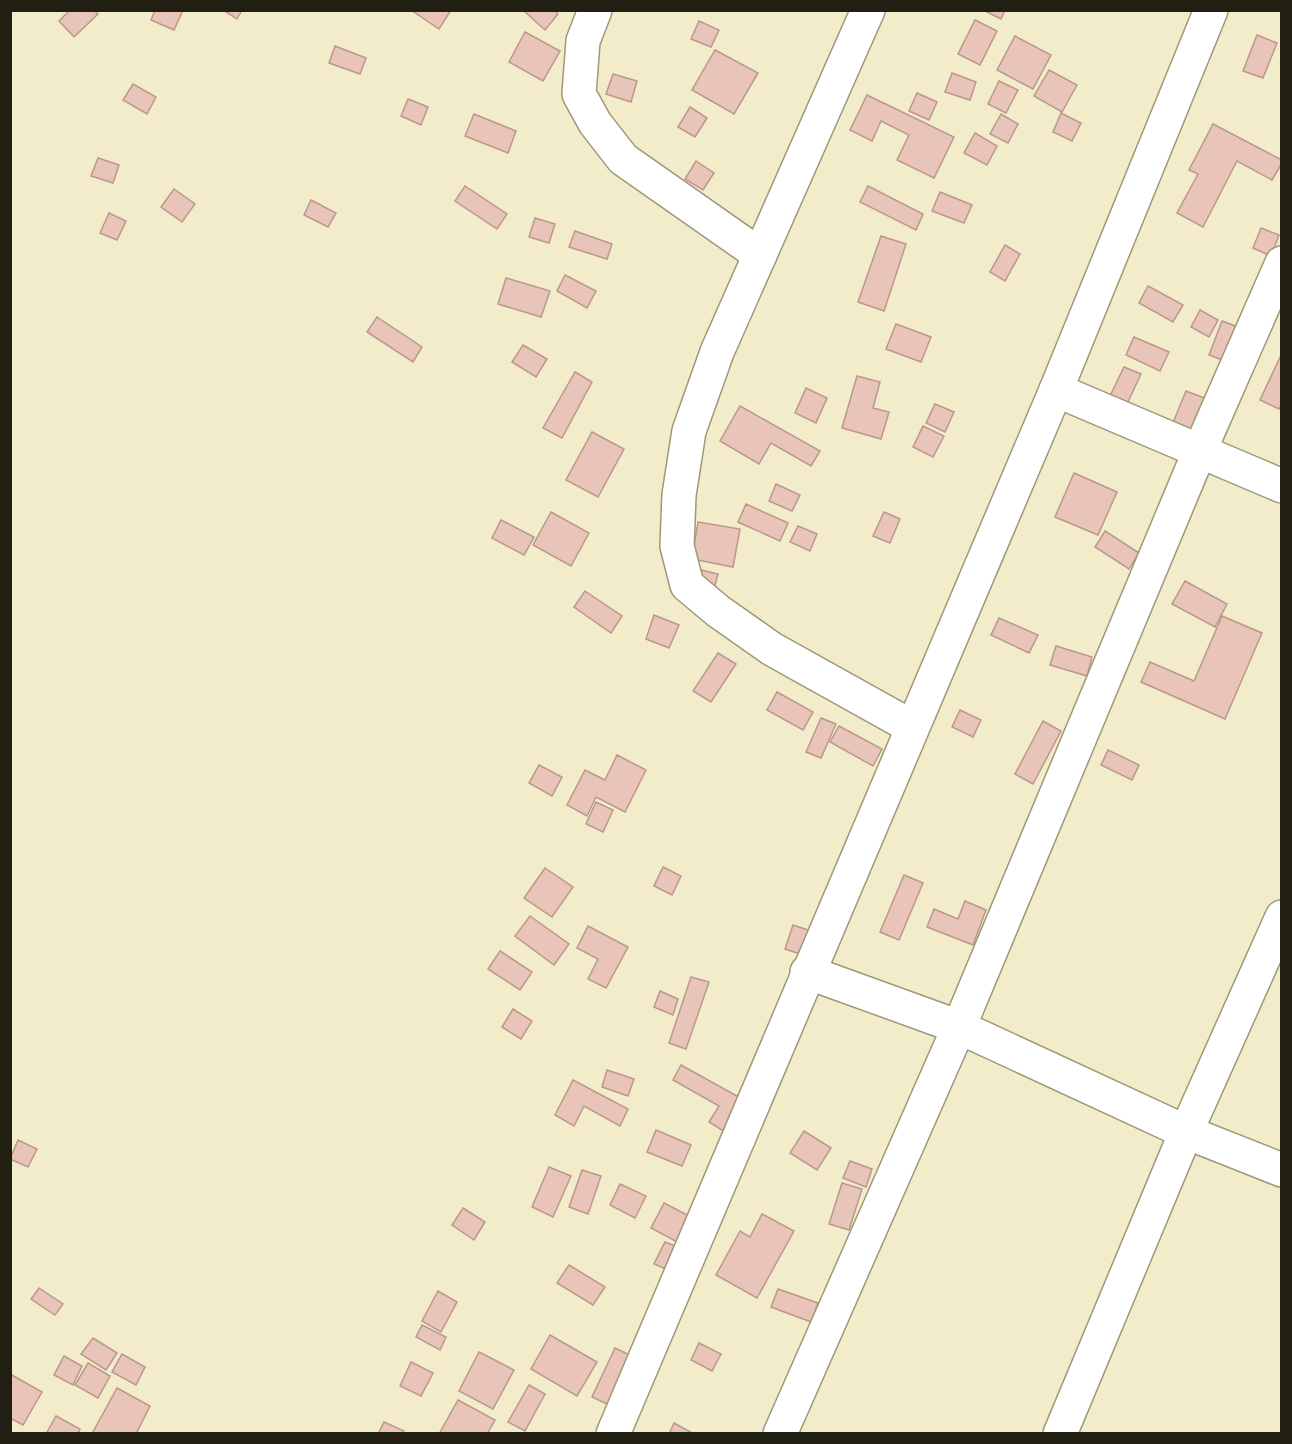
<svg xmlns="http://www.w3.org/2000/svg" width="1292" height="1444" font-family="'Public Sans',sans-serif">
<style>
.building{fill:#e9c4b8;stroke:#bb978c;stroke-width:1.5}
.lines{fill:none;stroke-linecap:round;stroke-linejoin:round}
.minor-casing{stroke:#9e9878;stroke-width:36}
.minor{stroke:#fff;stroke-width:33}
</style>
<rect width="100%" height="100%" fill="#f2ecca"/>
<g class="building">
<path d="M70 10H94L98 14 74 37 59 21Z"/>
<path d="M155 10H183L174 30 151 20Z"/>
<path d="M223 10H242L237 19Z"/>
<path d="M411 10H451L439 29Z"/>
<path d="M523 10H554L558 14 545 30Z"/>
<path d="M983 10H1005L1001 19Z"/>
<path d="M975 20 997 31 980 65 958 54Z"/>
<path d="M699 21 719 30 711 47 691 39Z"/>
<path d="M525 32 560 51 543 81 509 62Z"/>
<path d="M1257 35 1277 43 1263 78 1243 71Z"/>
<path d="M1015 36 1051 55 1033 89 997 70Z"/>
<path d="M335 46 366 58 360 74 329 63Z"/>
<path d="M715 50 758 73 734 114 692 90Z"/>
<path d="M1049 70 1077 85 1062 112 1034 96Z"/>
<path d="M952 73 976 82 970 100 945 92Z"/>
<path d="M613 74 637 81 631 102 606 94Z"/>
<path d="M999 81 1018 90 1006 113 988 104Z"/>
<path d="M133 84 156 97 147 114 123 100Z"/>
<path d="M917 93 937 102 929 120 909 111Z"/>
<path d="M867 95 954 137 934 178 897 160 909 135 881 121 872 141 850 130Z"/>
<path d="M408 99 428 107 421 125 401 116Z"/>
<path d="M690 107 707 118 695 137 678 127Z"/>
<path d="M1061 113 1081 123 1072 141 1053 132Z"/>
<path d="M474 114 516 131 508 153 465 136Z"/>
<path d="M1001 114 1018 124 1008 143 990 134Z"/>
<path d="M1213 124 1282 160V163L1272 180 1237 161 1203 227 1177 213 1198 174 1189 170Z"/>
<path d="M975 133 997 146 987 165 964 153Z"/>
<path d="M98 158 119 165 113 183 91 176Z"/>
<path d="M696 161 714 173 703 190 685 179Z"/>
<path d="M465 186 507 214 497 229 455 201Z"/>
<path d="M868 186 923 214 916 230 860 202Z"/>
<path d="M174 189 195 204 182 222 161 207Z"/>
<path d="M940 192 972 205 964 223 932 211Z"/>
<path d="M311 200 336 213 328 227 304 215Z"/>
<path d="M109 213 126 221 117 240 100 233Z"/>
<path d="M535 218 555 224 549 243 529 237Z"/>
<path d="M1261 228 1279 235 1271 256 1253 248Z"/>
<path d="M575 231 612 244 607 259 569 247Z"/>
<path d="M881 236 906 244 884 311 858 302Z"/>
<path d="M1005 245 1020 254 1005 281 990 272Z"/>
<path d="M565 275 596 291 587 308 557 291Z"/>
<path d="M506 278 550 291 541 317 498 304Z"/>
<path d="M1148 286 1183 305 1173 322 1139 303Z"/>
<path d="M1200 310 1218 320 1209 337 1191 327Z"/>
<path d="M377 317 422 347 413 362 367 332Z"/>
<path d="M1222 321 1238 327 1225 361 1209 355Z"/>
<path d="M896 324 931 337 921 362 886 349Z"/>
<path d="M1134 337 1169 352 1160 371 1126 355Z"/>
<path d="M523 345 547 359 536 377 512 362Z"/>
<path d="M1282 353V404L1279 409 1260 400Z"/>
<path d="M1124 367 1141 374 1127 404 1110 396Z"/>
<path d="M575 372 592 382 562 438 543 428Z"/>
<path d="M857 376 880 382 873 408 889 412 881 439 842 428Z"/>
<path d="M806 388 827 398 816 423 795 413Z"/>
<path d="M1186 391 1207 399 1193 434 1172 425Z"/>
<path d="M935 404 954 412 945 432 926 423Z"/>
<path d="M740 406 820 451 811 466 771 443 759 464 720 441Z"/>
<path d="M923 426 944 436 933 457 913 447Z"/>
<path d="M592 432 624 449 598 497 566 480Z"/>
<path d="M1074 473 1117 492 1098 535 1055 517Z"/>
<path d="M776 484 800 495 792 511 769 501Z"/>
<path d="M746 504 788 523 780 541 738 522Z"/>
<path d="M551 512 589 533 571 566 533 545Z"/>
<path d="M884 512 900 519 890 543 873 536Z"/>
<path d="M501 520 534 537 524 555 492 538Z"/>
<path d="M698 522 740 529 733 567 692 559Z"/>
<path d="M798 526 817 534 810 551 790 542Z"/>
<path d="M1105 531 1139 553 1129 569 1095 547Z"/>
<path d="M693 568 718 574 712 596Z"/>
<path d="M1185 581 1227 604 1215 627 1172 604Z"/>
<path d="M585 591 622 616 611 633 574 607Z"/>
<path d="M654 615 679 625 669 648 646 639Z"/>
<path d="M1222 616 1262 633 1225 719 1141 682 1150 662 1194 681Z"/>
<path d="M999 618 1038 635 1029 653 991 635Z"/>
<path d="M1056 646 1092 657 1087 676 1050 665Z"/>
<path d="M718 653 736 664 711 702 693 691Z"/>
<path d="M777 692 813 712 803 730 767 710Z"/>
<path d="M960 710 981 720 973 737 952 727Z"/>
<path d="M821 718 836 724 821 758 806 752Z"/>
<path d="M1043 721 1061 731 1033 784 1015 774Z"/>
<path d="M839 726 882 749 873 766 830 742Z"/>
<path d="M1108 750 1139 765 1132 780 1101 765Z"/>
<path d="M617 755 646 770 625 812 596 797 587 816 567 805 585 770 605 780Z"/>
<path d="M539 765 562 777 552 796 529 783Z"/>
<path d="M596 802 613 810 603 832 586 824Z"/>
<path d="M663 867 681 876 672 895 654 886Z"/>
<path d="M545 868 573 887 552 917 524 898Z"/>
<path d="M904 875 923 883 899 940 880 932Z"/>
<path d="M965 901 986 910 973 945 927 927 934 909 958 919Z"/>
<path d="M530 916 569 944 554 965 515 936Z"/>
<path d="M793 925 811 931 803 955 785 949Z"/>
<path d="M588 926 628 947 606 988 588 979 598 959 577 948Z"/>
<path d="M500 951 532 972 520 990 488 969Z"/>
<path d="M691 977 709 982 686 1049 669 1043Z"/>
<path d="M660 991 678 999 673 1015 654 1007Z"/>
<path d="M513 1009 532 1021 521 1039 502 1027Z"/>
<path d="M681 1065 746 1101 728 1134 709 1122 719 1106 673 1080Z"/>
<path d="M607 1070 634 1079 628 1096 602 1087Z"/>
<path d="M573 1080 628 1109 620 1126 584 1106 574 1126 555 1115Z"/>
<path d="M656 1130 691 1145 682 1166 647 1152Z"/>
<path d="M804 1131 831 1148 817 1170 790 1153Z"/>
<path d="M18 1140 37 1149 28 1167 10 1159Z"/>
<path d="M850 1161 872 1169 866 1187 843 1178Z"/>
<path d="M549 1167 571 1176 553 1217 532 1207Z"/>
<path d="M582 1170 601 1176 588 1214 569 1207Z"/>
<path d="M842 1183 862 1189 849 1230 829 1224Z"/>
<path d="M620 1184 646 1196 635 1218 610 1205Z"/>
<path d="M664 1203 695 1219 681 1244 651 1228Z"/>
<path d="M463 1208 485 1222 474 1240 452 1225Z"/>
<path d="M762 1214 794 1231 757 1298 716 1275 740 1231 750 1237Z"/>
<path d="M665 1242 680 1248 670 1271 654 1264Z"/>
<path d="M569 1265 605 1287 593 1305 557 1283Z"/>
<path d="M39 1288 63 1304 55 1315 31 1299Z"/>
<path d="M778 1289 818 1303 811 1322 771 1307Z"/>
<path d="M438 1291 457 1302 441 1332 422 1321Z"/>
<path d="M422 1325 446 1337 440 1350 416 1337Z"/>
<path d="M550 1335 597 1362 577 1396 531 1369Z"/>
<path d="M93 1338 117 1353 106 1370 81 1354Z"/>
<path d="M699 1343 721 1354 712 1371 691 1360Z"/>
<path d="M615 1348 634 1357 611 1406 592 1397Z"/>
<path d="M479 1352 514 1370 493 1409 459 1391Z"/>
<path d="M122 1354 145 1367 136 1385 112 1372Z"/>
<path d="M64 1356 82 1366 73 1385 54 1375Z"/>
<path d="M411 1362 433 1373 421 1396 400 1386Z"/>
<path d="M88 1363 110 1376 98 1398 75 1385Z"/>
<path d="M10 1374 42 1392 23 1425 10 1418Z"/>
<path d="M529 1385 545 1394 525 1431 508 1422Z"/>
<path d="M117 1388 150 1406 136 1434H97L93 1432Z"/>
<path d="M458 1400 495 1420 487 1434H439Z"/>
<path d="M56 1416 80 1429 78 1434H46Z"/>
<path d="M384 1422 404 1431 402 1434H378Z"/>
<path d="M674 1423 694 1434H669Z"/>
</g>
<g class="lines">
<defs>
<g id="minor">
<path d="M595 10 583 41 579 94 595 123 623 159 760 255"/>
<path d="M868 10 717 352 689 431 679 495 677 546 687 585 718 611 772 649 912 727"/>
<path d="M1056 390 1282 486"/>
<path d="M807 972 959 1027 1186 1132 1282 1170"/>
<path d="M613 1434 1056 390 1211 10"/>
<path d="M780 1434 959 1027 1200 450 1282 263"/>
<path d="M1060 1434 1186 1132 1282 917"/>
</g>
</defs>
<use href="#minor" class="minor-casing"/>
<use href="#minor" class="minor"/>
</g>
<rect width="1292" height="1444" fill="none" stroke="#211f12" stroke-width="24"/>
</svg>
